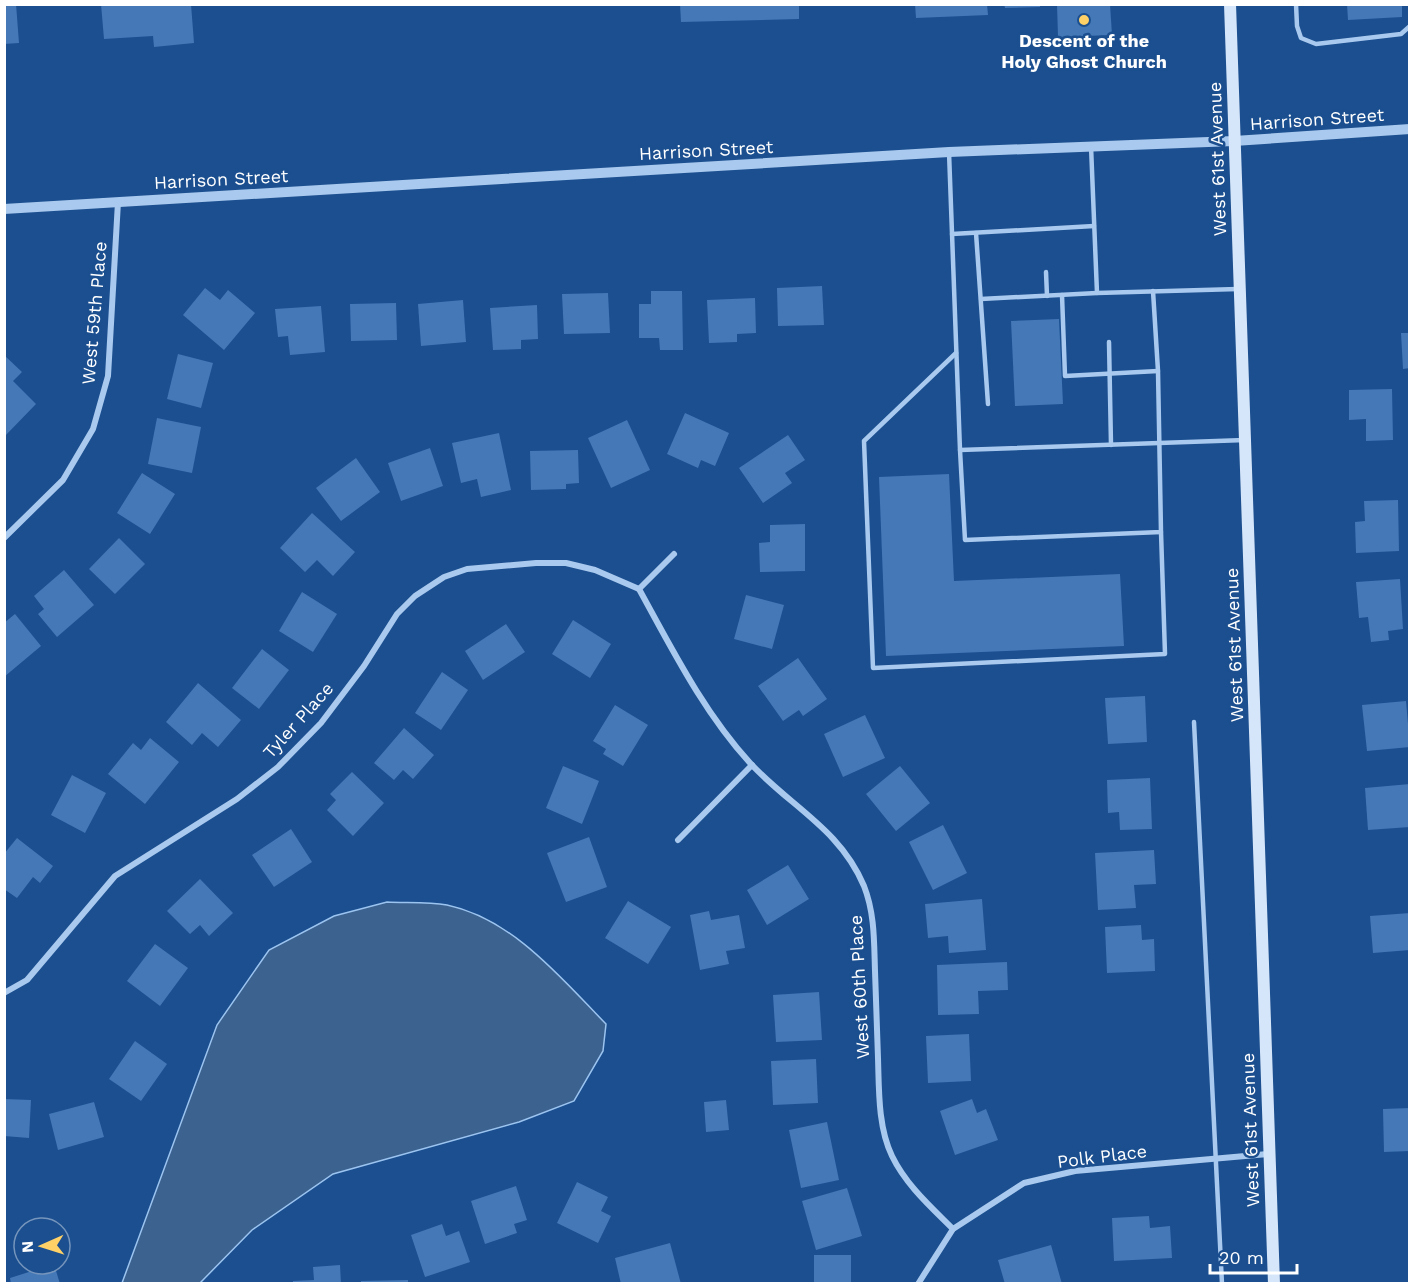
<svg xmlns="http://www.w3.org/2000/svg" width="1414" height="1288" font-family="'Work Sans',sans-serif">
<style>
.water{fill:#3c6290;stroke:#9cc4f0;stroke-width:1.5}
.building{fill:#4478b7}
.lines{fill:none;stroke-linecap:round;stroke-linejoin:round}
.service{stroke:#a9c9ee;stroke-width:4.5}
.minor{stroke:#a9c9ee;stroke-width:6}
.tertiary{stroke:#a9c9ee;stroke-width:10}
.secondary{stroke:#d6e6fa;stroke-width:12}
.poi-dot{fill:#ffd166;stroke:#1b4f8f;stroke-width:2}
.labels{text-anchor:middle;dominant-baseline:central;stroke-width:5;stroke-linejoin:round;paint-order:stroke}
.poi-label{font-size:18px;font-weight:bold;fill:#fff;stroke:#1b4f8f}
.street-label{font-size:18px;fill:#fff;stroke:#1b4f8f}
</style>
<rect width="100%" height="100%" fill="#1b4f8f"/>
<path class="water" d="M387 902C406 903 428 902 447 905 513 919 561 978 606 1024L603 1051 574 1101 519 1122 333 1174 252 1230 200 1283H122L217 1025 269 950 334 916Z"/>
<g class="building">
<path d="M4 4H16L19 43 4 44Z"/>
<path d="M101 4H191L194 43 154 47 153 36 104 39Z"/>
<path d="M680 4H799V19L681 22Z"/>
<path d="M915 4H987L988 15 916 18Z"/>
<path d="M1004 4H1040V7L1005 8Z"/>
<path d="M1057 4H1110L1112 35 1058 37Z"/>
<path d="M1347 4H1402V17L1348 20Z"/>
<path d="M822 286 824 325 778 326 777 288Z"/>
<path d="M205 288 220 300 228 290 255 313 224 350 183 315Z"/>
<path d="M651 291H682L683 350H660L659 338H639V304H651Z"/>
<path d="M608 293 610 333 564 334 562 294Z"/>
<path d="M755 298 756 333 737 334V342L709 343 707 300Z"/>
<path d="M463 300 466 342 421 346 418 304Z"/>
<path d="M396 303 397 340 351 341 350 304Z"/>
<path d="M537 305 538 339 521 340V349L493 350 490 308Z"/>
<path d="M321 306 325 352 290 355 288 336 278 337 275 309Z"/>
<path d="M1059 319 1063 404 1015 406 1011 321Z"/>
<path d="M1401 333H1410V368L1403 369Z"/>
<path d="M178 354 213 363 201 408 167 399Z"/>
<path d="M4 355 22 372 13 381 36 404 4 437Z"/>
<path d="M1392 389 1393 440 1366 441V419L1349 420V390Z"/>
<path d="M685 413 729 433 715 466 701 460 698 468 667 454Z"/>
<path d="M157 418 201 427 192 473 148 464Z"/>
<path d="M627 420 650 470 611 488 588 438Z"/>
<path d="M499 433 511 490 481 497 477 479 461 483 452 443Z"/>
<path d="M788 435 805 460 785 473 792 483 763 503 739 468Z"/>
<path d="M430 448 443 486 401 501 388 463Z"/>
<path d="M578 450 579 483 566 484V489L531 490 530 451Z"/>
<path d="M356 458 380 492 341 521 316 488Z"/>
<path d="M142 473 175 494 150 534 117 513Z"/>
<path d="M949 474 954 581 1120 574 1124 646 886 656 879 477Z"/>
<path d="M1398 500 1399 551 1356 553 1355 522 1365 521 1364 501Z"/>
<path d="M312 513 355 552 333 576 317 560 305 572 280 548Z"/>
<path d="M805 524V571L760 572 759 543 770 542V525Z"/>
<path d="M119 538 145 564 115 594 89 569Z"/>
<path d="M64 570 94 605 57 637 38 614 44 609 34 596Z"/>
<path d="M1400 579 1403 629 1388 631 1389 640 1371 642 1368 617 1359 618 1356 582Z"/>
<path d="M302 592 337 614 313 652 279 631Z"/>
<path d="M746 595 784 605 772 649 734 639Z"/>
<path d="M15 614 41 646 4 677V623Z"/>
<path d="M573 620 611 644 590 678 552 654Z"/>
<path d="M506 624 525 652 483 680 465 651Z"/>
<path d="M262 649 289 670 259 709 232 688Z"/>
<path d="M798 658 827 699 803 716 799 710 783 721 758 686Z"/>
<path d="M442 672 468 690 441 730 415 713Z"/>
<path d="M198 683 241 720 218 747 202 733 192 745 166 722Z"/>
<path d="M1145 696 1147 742 1108 744 1105 698Z"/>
<path d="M1406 701 1410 747 1367 751 1362 705Z"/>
<path d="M615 705 648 725 623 766 603 754 606 749 593 741Z"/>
<path d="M865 715 885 758 843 777 824 734Z"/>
<path d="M404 728 434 755 413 779 403 770 394 780 374 763Z"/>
<path d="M150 738 179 762 145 804 108 774 133 743 141 750Z"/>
<path d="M563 766 599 781 582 824 546 808Z"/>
<path d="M900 766 930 803 896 831 866 794Z"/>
<path d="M352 772 384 803 353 836 327 810 336 800 330 794Z"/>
<path d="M72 775 106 793 85 833 51 815Z"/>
<path d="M1150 778 1152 829 1120 830 1119 812 1108 813 1107 780Z"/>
<path d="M1410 784V827L1368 830 1365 788Z"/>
<path d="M943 825 967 873 933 890 909 842Z"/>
<path d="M291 829 312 862 274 887 252 855Z"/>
<path d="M589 837 607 887 566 902 547 853Z"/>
<path d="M17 838 53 866 40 883 33 877 17 898 4 889V854Z"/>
<path d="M1154 850 1156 884 1134 885 1136 908 1098 910 1095 853Z"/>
<path d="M788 865 809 899 767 925 747 890Z"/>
<path d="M200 879 233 913 209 936 200 925 190 934 167 911Z"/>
<path d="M982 899 986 950 949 953 948 936 928 938 925 904Z"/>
<path d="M628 901 671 927 648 964 605 938Z"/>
<path d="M709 911 711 920 739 915 745 948 726 951 729 964 700 970 690 915Z"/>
<path d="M1410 913V950L1373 953 1370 916Z"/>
<path d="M1141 925 1142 940 1154 939 1155 971 1107 973 1105 927Z"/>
<path d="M155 944 188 968 160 1006 127 981Z"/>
<path d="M1007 962 1008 990 978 991 979 1014 938 1015 937 965Z"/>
<path d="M819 992 822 1040 776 1042 773 995Z"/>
<path d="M969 1034 971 1081 928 1083 926 1036Z"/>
<path d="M135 1041 167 1064 141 1101 109 1079Z"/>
<path d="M816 1059 818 1103 773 1105 771 1061Z"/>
<path d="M4 1099 31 1100 29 1138 4 1136Z"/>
<path d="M972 1099 977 1113 986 1109 998 1140 955 1155 940 1111Z"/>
<path d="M726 1100 729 1130 706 1132 704 1102Z"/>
<path d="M94 1102 104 1137 58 1150 49 1114Z"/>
<path d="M1410 1108V1151L1384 1152 1383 1109Z"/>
<path d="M827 1122 839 1180 801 1188 789 1130Z"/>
<path d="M577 1182 608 1197 601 1211 611 1216 598 1243 557 1223Z"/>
<path d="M516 1186 527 1220 514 1224 517 1233 485 1244 471 1201Z"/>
<path d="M847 1188 862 1236 816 1250 802 1201Z"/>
<path d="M1149 1216 1150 1228 1170 1226 1172 1258 1114 1261 1112 1218Z"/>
<path d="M442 1224 446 1236 459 1231 470 1262 425 1277 411 1235Z"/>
<path d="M670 1243 681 1284H621L615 1258Z"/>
<path d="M1051 1245 1062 1284H1005L998 1260Z"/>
<rect x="814" y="1255" width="37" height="29"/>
<path d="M54 1264 60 1284H11L10 1278Z"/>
<path d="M340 1265 341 1284H293V1281L314 1280 313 1267Z"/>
<path d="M408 1280V1284H361V1281Z"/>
</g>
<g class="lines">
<g class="service">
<path d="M1296 4 1297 26 1301 38 1316 44 1401 34 1410 26"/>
<path d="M1091 146 1097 293 1238 289"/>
<path d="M949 152 960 450 1245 440"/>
<path d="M976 233 988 404"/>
<path d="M952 234 1094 226"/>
<path d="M1046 272 1047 296"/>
<path d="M1062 295 1065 376 1158 371"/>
<path d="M981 299 1097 293"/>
<path d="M1109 342 1111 445"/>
<path d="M956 353 864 441 873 668 1165 654 1161 532"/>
<path d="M960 450 965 540 1161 532 1158 371 1153 291"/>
<path d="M1194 722 1222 1284"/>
</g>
<g class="minor">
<path d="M4 538 63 480 93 429 108 376 118 202"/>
<path d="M639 589C672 649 704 713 751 764 791 807 840 829 864 886 875 914 874 943 875 971 876 1000 877 1029 878 1058 879 1090 878 1127 892 1156 906 1185 931 1207 953 1229"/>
<path d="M639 589 674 554"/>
<path d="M678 840 752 765"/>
<path d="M4 993 27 980 115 876 237 799 278 767 321 723 364 666 397 614 415 596 444 577 467 569 536 563H566L595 570 639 589"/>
<path d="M918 1284 953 1229 1024 1183 1075 1171 1268 1154"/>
</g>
<path class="tertiary" d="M4 209 949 152 1234 141 1410 129"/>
<path class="secondary" d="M1230 4 1274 1284"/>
</g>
<circle class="poi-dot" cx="1084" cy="20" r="6"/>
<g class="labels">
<g class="poi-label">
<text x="1084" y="40">Descent of the<tspan x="1084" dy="21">Holy Ghost Church</tspan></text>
</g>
<g class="street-label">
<text transform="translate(1317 119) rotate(-4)">Harrison Street</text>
<text transform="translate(706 150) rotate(-3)">Harrison Street</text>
<text transform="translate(1217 159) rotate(-92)">West 61st Avenue</text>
<text transform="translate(221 179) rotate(-3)">Harrison Street</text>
<text transform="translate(94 313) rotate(-85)">West 59th Place</text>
<text transform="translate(1234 645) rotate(-92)">West 61st Avenue</text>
<text transform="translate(298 720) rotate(-48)">Tyler Place</text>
<text transform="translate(859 987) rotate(-93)">West 60th Place</text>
<text transform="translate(1250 1130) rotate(-92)">West 61st Avenue</text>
<text transform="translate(1102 1156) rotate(-7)">Polk Place</text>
</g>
</g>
<rect width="1414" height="1288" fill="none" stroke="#ffffff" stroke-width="12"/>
<g transform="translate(42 1246) rotate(267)"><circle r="28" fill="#1b4f8f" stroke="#7695bc" stroke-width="1.5"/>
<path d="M0-4.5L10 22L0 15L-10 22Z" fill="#ffd166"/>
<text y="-9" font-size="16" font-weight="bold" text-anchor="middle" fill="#ffffff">N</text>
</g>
<path d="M1210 1264v9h87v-9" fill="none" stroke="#ffffff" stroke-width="3"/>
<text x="1219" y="1264" font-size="18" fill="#ffffff" stroke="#1b4f8f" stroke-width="4.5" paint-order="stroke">20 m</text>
</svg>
